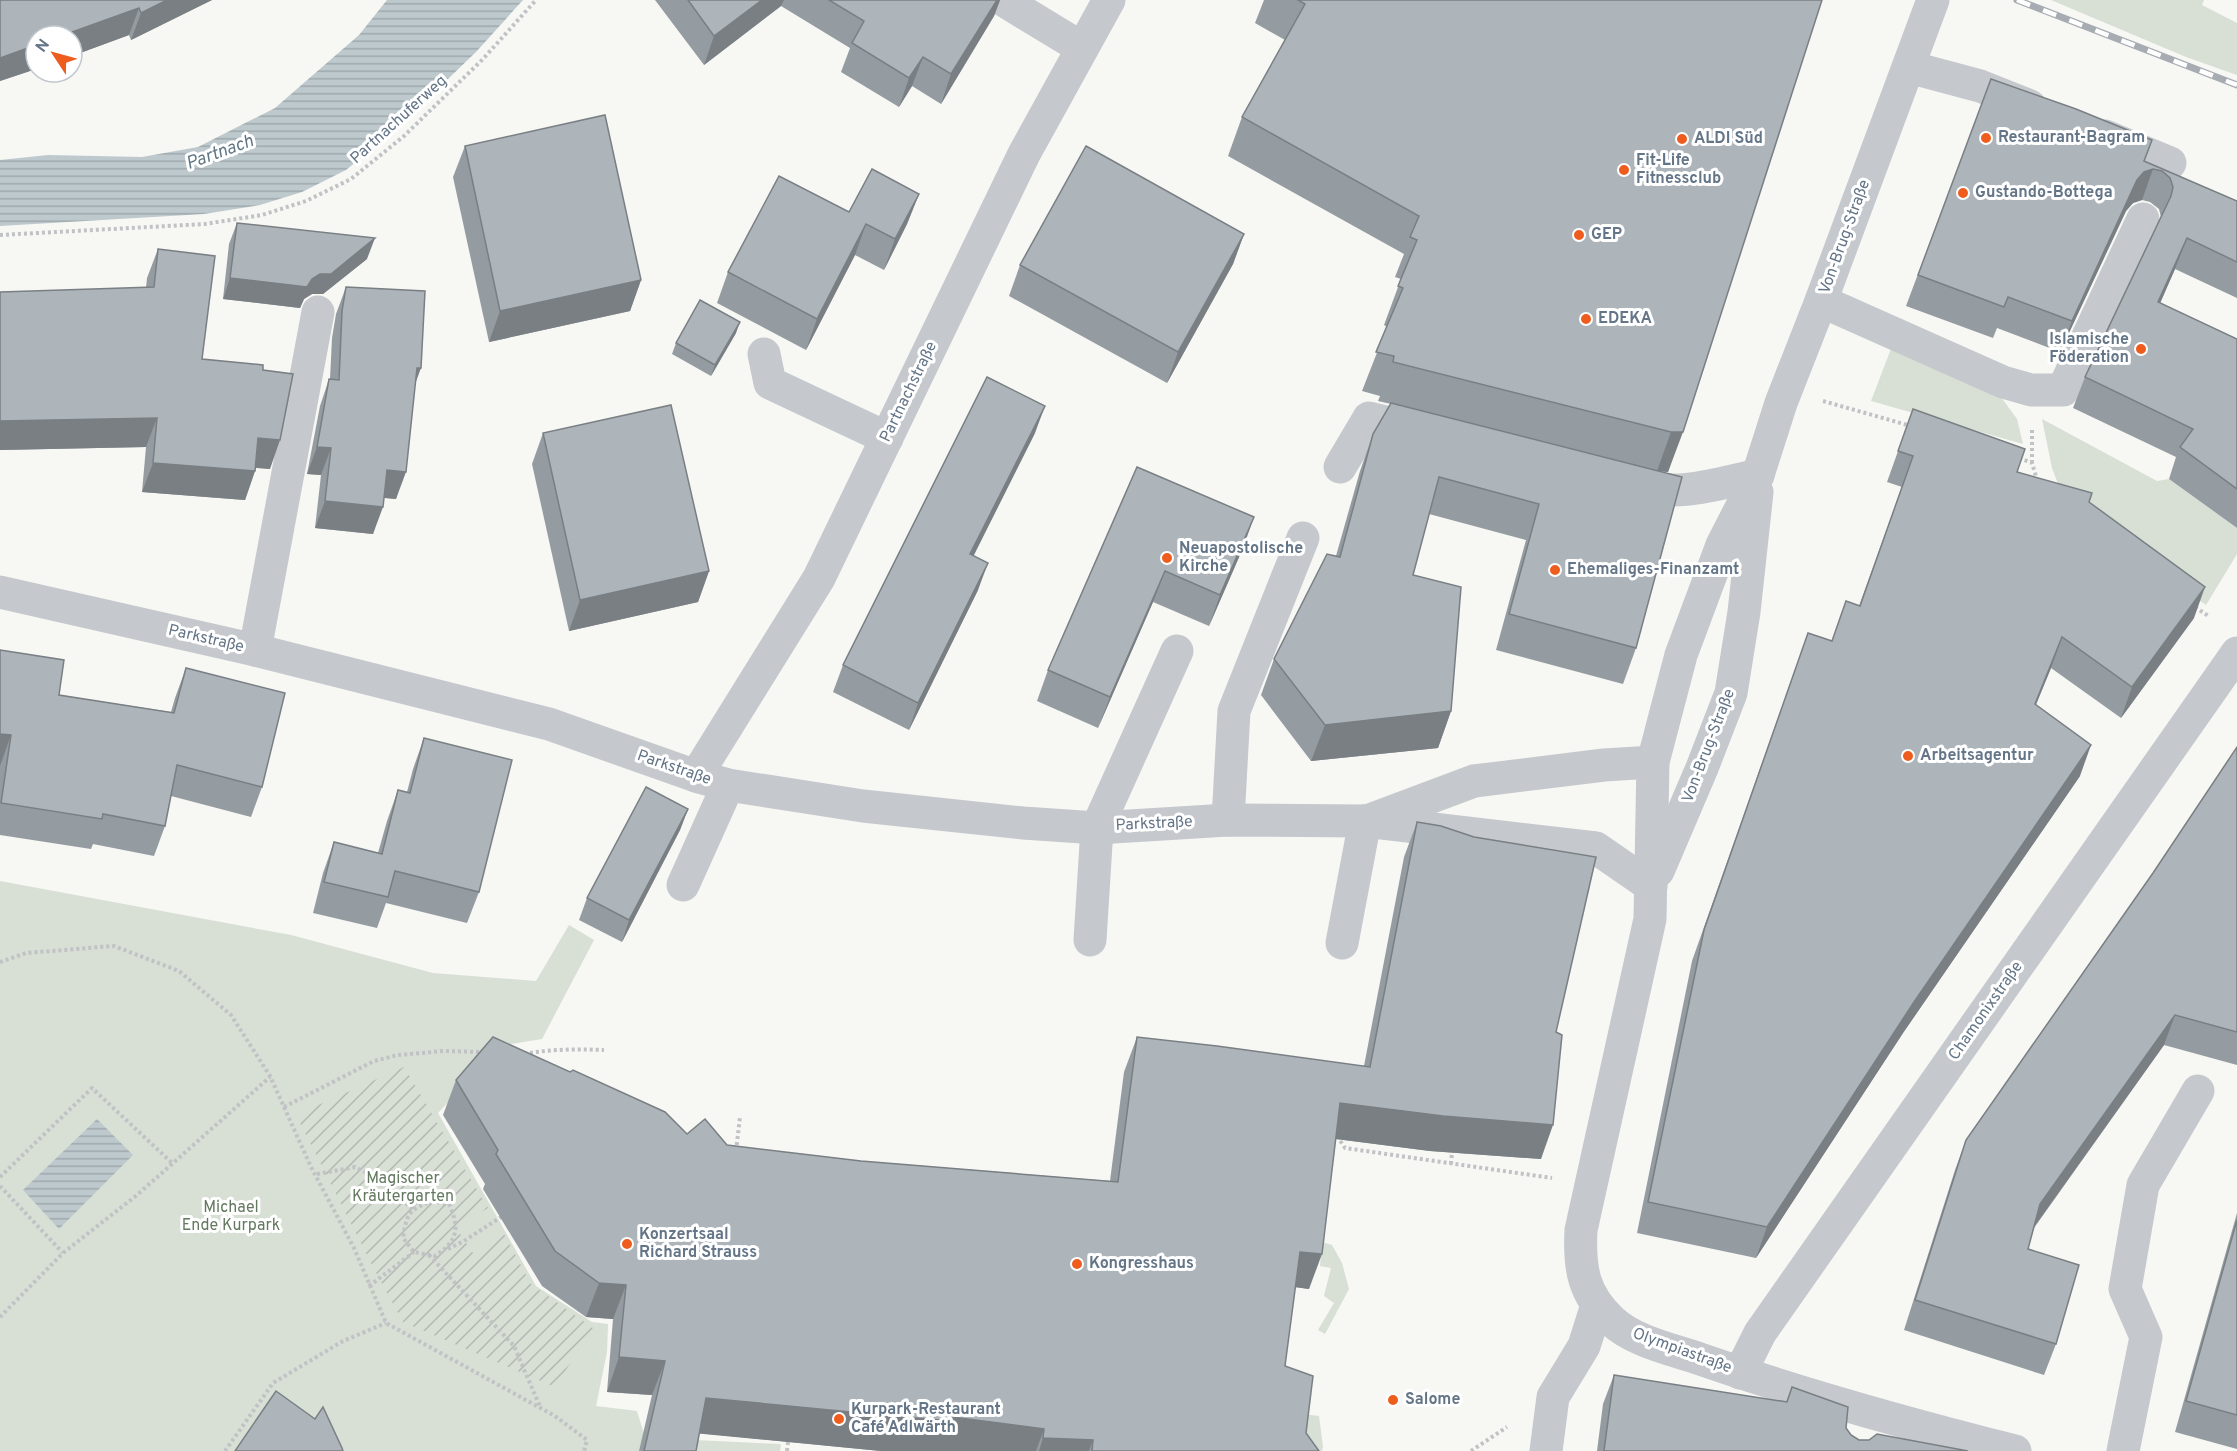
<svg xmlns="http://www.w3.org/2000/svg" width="2237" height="1451" font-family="Overpass,sans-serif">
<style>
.green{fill:#d8dfd5}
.garden{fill:url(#garden-furrows)}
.water{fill:url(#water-rules)}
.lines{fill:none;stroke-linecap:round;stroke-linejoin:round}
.path{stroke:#c0c2c5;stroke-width:4;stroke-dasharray:3 3;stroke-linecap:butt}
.minor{stroke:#c5c8cc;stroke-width:33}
.rail-casing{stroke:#a7acb3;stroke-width:7}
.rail{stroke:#fff;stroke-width:4.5;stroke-dasharray:14;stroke-linecap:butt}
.wall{fill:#959ca1}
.shaded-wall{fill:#797f83}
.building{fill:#adb5bb;stroke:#797f83;stroke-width:1.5}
.poi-dot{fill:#ee5d1d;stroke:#fff;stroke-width:2}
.labels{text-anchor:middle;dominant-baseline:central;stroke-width:6;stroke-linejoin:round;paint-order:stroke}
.street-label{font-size:16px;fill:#647587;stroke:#fff}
.poi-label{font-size:16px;font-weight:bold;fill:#647587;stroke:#fff;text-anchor:start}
.park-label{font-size:16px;fill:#63795f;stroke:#fff}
.water-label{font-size:18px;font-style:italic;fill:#607783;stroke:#fff}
</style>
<defs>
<pattern id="garden-furrows" width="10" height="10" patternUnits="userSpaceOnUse" patternTransform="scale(1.5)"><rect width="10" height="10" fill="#d8dfd5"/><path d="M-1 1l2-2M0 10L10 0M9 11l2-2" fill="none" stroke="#b3b9b2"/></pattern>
<pattern id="water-rules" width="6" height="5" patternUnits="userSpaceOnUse" patternTransform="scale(1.5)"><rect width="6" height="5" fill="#bec9ce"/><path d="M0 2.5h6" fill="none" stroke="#9ea8ad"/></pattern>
</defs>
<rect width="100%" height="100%" fill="#f7f7f4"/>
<g class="green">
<path d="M2051 0H2204L2202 5 2237 23V75L2186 57Z"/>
<path d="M1894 341 1995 389 2017 419 2023 444 1871 401Z"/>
<path d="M2042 419 2157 481 2169 479 2237 528V554L2206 605 2111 540 2060 489 2052 468Z"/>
<path d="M0 881 291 935 433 973 536 981 569 925 594 940 542 1039 493 1047 465 1084 438 1113 536 1286 592 1322 608 1324 607 1352 596 1406 637 1411 644 1434 694 1440 781 1444 780 1451H0Z"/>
<path d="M1322 1242 1332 1245 1342 1263 1349 1289 1325 1334 1318 1330 1334 1303 1324 1296 1331 1268 1320 1266Z"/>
<path d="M1302 1414 1319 1416 1323 1447 1322 1451H1298Z"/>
</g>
<path class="garden" d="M404 1067 488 1208 456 1228 473 1253 503 1232 531 1284 593 1328 555 1387 403 1322 374 1269 296 1115Z"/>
<g class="water">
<path d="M387 0H523L476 52 397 128 346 170 302 192 260 205 204 214 0 226V160L48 155 142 157 198 147 275 108 359 35Z"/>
<path d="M97 1119 133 1155 59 1229 23 1190Z"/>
</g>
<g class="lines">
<g class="path">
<path d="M0 235 205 224 262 215 306 201 351 179 404 136 483 59 536 0"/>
<path d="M1823 401 1911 426"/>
<path d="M2032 430V463"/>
<path d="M2019 458 2032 463 2037 480"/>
<path d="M2195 607 2210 617"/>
<path d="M0 962 26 953 114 946 179 971 231 1015 270 1076 311 1167 354 1248 386 1323 555 1416 587 1440 584 1451"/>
<path d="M524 1054C551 1049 577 1049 604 1050"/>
<path d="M284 1107 374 1061 398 1055 444 1051 484 1052"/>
<path d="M1337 1136 1345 1148 1552 1178"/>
<path d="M736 1151 740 1117"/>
<path d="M1451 1164 1452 1152"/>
<path d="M317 1174 355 1167 386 1183 413 1210"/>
<path d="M0 1177 92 1088 172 1163"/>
<path d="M0 1186 63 1253"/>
<path d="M431 1201 449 1204C460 1228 458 1241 435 1256L414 1252 403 1238C407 1213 408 1211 431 1201Z"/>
<path d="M448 1249 464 1241 501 1217"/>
<path d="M429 1255 514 1346 541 1409"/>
<path d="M369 1286 414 1252"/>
<path d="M0 1317 63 1253 137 1195 270 1077"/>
<path d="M225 1451 273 1383 343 1341 386 1323"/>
<path d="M787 1451 788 1442"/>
<path d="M1471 1451 1507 1427"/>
</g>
<g class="minor">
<path d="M1003 0 1082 48"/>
<path d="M1933 0 1821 301 1781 403 1758 475 1722 545 1681 655 1653 762 1650 919 1581 1230C1579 1268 1583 1294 1612 1321 1635 1342 1671 1349 1700 1359 1804 1395 1908 1424 2015 1451"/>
<path d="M1909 67 1980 86 2030 106"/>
<path d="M2105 136 2170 163"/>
<path d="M1821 301 2003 382 2031 390H2063L2143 219"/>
<path d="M764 354 770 383 887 438"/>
<path d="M1340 467 1369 418 1423 431"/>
<path d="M1633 485C1681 497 1712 485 1758 475"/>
<path d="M0 592 255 650 549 724 696 776 728 785 863 806 1023 823 1097 828 1228 820 1365 821 1596 848 1651 886"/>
<path d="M255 650 318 312"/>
<path d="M696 776 819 578 1024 154 1109 0"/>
<path d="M1228 820 1234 711 1303 538"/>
<path d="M1370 820 1474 781 1604 765 1653 762"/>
<path d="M1658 871 1702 768 1731 693 1744 612 1757 492"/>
<path d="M683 885 728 785"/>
<path d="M1090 940 1097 828 1177 651"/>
<path d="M1342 943 1365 821"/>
<path d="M1740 1373 1760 1333 2237 653"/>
<path d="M1546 1451 1553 1397 1584 1346 1597 1305"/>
<path d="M2123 1451 2146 1337 2125 1289 2143 1185 2198 1091"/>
</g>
<defs>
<path id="rail" d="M2017 0 2237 85"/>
</defs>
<use href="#rail" class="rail-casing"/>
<use href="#rail" class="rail"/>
</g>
<g class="wall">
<path d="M0 0H212L131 40 129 35 72 56V36H36V69L0 81Z"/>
<path d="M655 0H1000L994 16 941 104 912 86 899 107 841 72 850 48 781 6 704 65Z"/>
<path d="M1264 0H1822L1668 472 1659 471 1636 648 1623 684 1496 650 1526 540 1429 514 1413 575 1451 711 1438 748 1311 761 1261 695 1274 659 1336 556 1360 471 1373 434 1391 404 1378 401 1380 396 1362 391 1387 327 1384 325 1401 279 1395 277 1404 254 1228 156 1242 117 1285 40 1255 23Z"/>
<path d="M1991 79 2145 161 2237 201V298L2175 269 2160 303 2237 339V528L2169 479 2176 457 2073 408 2085 377 2161 217 2159 209 2150 202 2142 200 2133 203 2126 211 2060 352 1997 328 1993 338 1906 306Z"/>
<path d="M465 146 641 280 630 311 489 342 453 177Z"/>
<path d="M919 194 907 224 884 270 855 255 806 350 717 303 728 272 849 212Z"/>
<path d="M237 223 367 259 323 294H312L304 299 300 308 223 299 229 244Z"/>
<path d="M1244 234 1233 264 1167 383 1009 296 1020 265Z"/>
<path d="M158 249 202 359 263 370 270 469 256 468 245 500 142 492 146 447 0 450V292L146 288 147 278Z"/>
<path d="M346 287 415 383 396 499 384 498 373 534 315 528 321 475 307 474 320 406 329 379H330L332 338 336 314Z"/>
<path d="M736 333 711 376 672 354 676 343Z"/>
<path d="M1913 409 2017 472 2089 502 2194 618 2121 718 2051 668 2036 705 2080 776 1903 1033 1756 1258 1637 1233 1692 961 1797 664 1832 641 1859 606 1902 487 1887 482Z"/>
<path d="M543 433 709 571 698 602 569 631 532 464Z"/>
<path d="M1035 433 973 556 978 590 909 730 833 692 843 665Z"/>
<path d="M1137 467 1243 548 1209 626 1153 602 1098 728 1037 701 1048 670Z"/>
<path d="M0 650 59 695 171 712 175 698 186 668 262 787 251 817 171 796 165 826 154 856 93 844 91 849 0 835Z"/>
<path d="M424 738 479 892 467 923 386 903 377 928 313 913 323 873 334 842 378 853 387 821 398 790 407 792 413 769Z"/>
<path d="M2237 747V1065L2164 1045 2034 1228 2028 1249 2056 1344 2044 1375 1904 1330 1955 1170 1966 1140 2153 873Z"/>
<path d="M688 809 680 830 622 942 579 920 587 898Z"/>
<path d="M1417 822 1556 1032 1541 1159 1430 1151 1336 1139 1309 1289 1295 1287 1285 1366 1306 1433 1319 1451H881L699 1433 696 1451H639L652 1395 607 1392 613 1319 586 1317 542 1286 483 1189 485 1184 443 1115 456 1080 687 1134 727 1145 861 1161 1110 1181 1124 1072 1137 1037 1364 1066 1404 857Z"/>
<path d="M2237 1213V1449L2175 1432Z"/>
<path d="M1614 1375 1786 1402 1792 1387 1846 1428 1851 1435 1859 1440 1968 1451H1597L1603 1404Z"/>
</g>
<g class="shaded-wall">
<path d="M167 0H212L131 40 141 13Z"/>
<path d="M762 0H784L781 6 704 65 714 36Z"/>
<path d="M997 0H1000L994 16 941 104 951 74Z"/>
<path d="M139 8 129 35 72 56V36H61Z"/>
<path d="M36 45V69L0 81V58Z"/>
<path d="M923 57 912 86 899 107 909 78Z"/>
<path d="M2152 140 2138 179 2144 172 2153 169 2142 200 2133 203 2126 211 2060 352 2072 321Z"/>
<path d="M919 194 907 224 884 270 895 239Z"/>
<path d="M866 224 855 255 806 350 817 319Z"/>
<path d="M1244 234 1233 264 1167 383 1178 352Z"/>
<path d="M375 238 367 259 323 294H312L304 299 300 308 223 299 230 278 312 279Z"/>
<path d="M2187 238 2175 269 2147 333 2158 302Z"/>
<path d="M641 280 630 311 489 342 500 311Z"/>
<path d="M740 322 736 333 711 376 715 365Z"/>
<path d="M417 368H421L411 395Z"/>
<path d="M1045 406 1035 433 961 581 970 554Z"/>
<path d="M157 418 146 447 0 450V421Z"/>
<path d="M1671 432H1683L1668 472 1657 471Z"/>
<path d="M258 438 280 440 270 469 248 467Z"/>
<path d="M317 447 331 448 321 475 307 474Z"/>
<path d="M153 463 255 471 245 500 142 492Z"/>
<path d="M387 470 406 472 396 499 377 497Z"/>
<path d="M325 501 383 507 373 534 315 528Z"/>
<path d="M1254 517 1243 548 1209 626 1220 595Z"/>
<path d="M988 563 978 590 909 730 918 703Z"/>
<path d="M709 571 698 602 569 631 580 600Z"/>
<path d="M1165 571 1153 602 1098 728 1110 697Z"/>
<path d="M2205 587 2194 618 2121 718 2132 687Z"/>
<path d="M2062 637 2051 668 2023 735 2035 704Z"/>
<path d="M1451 711 1438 748 1311 761 1325 725Z"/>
<path d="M0 734 11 735 0 766Z"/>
<path d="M2091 745 2080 776 1903 1033 1756 1258 1767 1227 1914 1002Z"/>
<path d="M688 809 680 830 622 942 629 920Z"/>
<path d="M2175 1015 2164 1045 2029 1234 2040 1204Z"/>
<path d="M1340 1103 1553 1125 1541 1159 1430 1151 1328 1138Z"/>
<path d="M1300 1252 1322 1254 1309 1289 1287 1286Z"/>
<path d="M599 1283 626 1285 613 1319 586 1317Z"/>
<path d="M619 1357 665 1361 652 1395 607 1392Z"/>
<path d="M706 1398 953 1417 1044 1429 1036 1451H881L693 1433Z"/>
<path d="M1043 1438 1093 1440 1089 1451H1039Z"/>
</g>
<g class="building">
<path d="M0 0H167L141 13 139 8 61 36H36V45L0 58Z"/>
<path d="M688 0H762L714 36Z"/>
<path d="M829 0H997L951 74 923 57 909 78 852 43 864 21Z"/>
<path d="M1298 0H1822L1683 432H1671L1393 362 1394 356 1376 352 1403 288 1398 286 1417 240 1410 237 1419 216 1242 117 1305 4Z"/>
<path d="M1991 79 2076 109 2152 140 2144 161 2237 201V262L2187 238 2158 302 2237 339V489L2180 447 2193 429 2085 377 2171 196 2173 187 2170 178 2162 171 2153 169 2144 172 2137 180 2072 321 2008 297 2004 307 1918 275Z"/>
<path d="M605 115 641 280 500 311 465 146Z"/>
<path d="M1086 146 1244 234 1178 352 1020 265Z"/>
<path d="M872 169 919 194 895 239 866 224 817 319 728 272 779 176 849 212Z"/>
<path d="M237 223 375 238 331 274H320L312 279 307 287 230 278Z"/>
<path d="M158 249 215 256 202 359 263 365V370L293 374 280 440 258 438 255 471 153 463 157 418 0 421V292L154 287Z"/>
<path d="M346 287 425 291 421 368H417L406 472 387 470 383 507 325 501 331 448 317 447 329 379 339 380 342 311Z"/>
<path d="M700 300 740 322 715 365 676 343Z"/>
<path d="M987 377 1045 406 970 554 988 563 918 703 843 665Z"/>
<path d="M1391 403 1682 477 1636 648 1509 614 1539 504 1439 477 1413 575 1461 587 1451 711 1325 725 1274 659 1327 554 1340 557 1373 434Z"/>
<path d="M671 405 709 571 580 600 543 433Z"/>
<path d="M1913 409 2025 449 2017 472 2092 493 2089 502 2205 587 2132 687 2062 637 2035 704 2091 745 1914 1002 1767 1227 1648 1202 1704 930 1808 633 1832 641 1846 601 1860 606 1913 456 1898 451Z"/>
<path d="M1137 467 1254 517 1220 595 1165 571 1110 697 1048 670Z"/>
<path d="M0 650 64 660 59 695 174 713 186 668 285 693 262 787 177 765 165 826 103 814 102 819 1 803 11 735 0 734Z"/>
<path d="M424 738 512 760 479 892 395 871 388 897 324 882 334 842 382 854 398 790 410 793Z"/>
<path d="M2237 747V1032L2175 1015 2040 1204 2028 1249 2079 1265 2056 1344 1915 1300 1966 1140 2153 873Z"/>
<path d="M646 787 688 809 629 920 587 898Z"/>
<path d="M1417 822 1441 826 1474 837 1596 857 1556 1032 1562 1035 1553 1125 1443 1116 1340 1103 1322 1254 1300 1252 1285 1366 1313 1376 1306 1433 1319 1451H1092L1093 1440 1043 1438 1044 1429 953 1417V1421L903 1417 706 1398 696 1451H644L665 1361 619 1357 626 1285 599 1283 555 1251 496 1154 498 1150 456 1080 493 1037 570 1072 573 1070 665 1112 687 1134 705 1119 727 1145 861 1161 1118 1182 1137 1037 1217 1046 1370 1067Z"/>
<path d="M2237 1220V1415L2186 1401Z"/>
<path d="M1614 1375 1787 1402 1792 1387 1848 1407 1846 1428 1851 1435 1859 1440H1869L1877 1434 1968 1451H1604Z"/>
<path d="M276 1391 315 1419 323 1407 342 1448 343 1451H235Z"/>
</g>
<g class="poi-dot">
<circle cx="1986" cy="138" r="6"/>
<circle cx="1682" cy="139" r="6"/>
<circle cx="1624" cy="170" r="6"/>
<circle cx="1963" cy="193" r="6"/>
<circle cx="1579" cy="235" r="6"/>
<circle cx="1586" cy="319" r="6"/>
<circle cx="2141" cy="349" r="6"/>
<circle cx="1167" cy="558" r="6"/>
<circle cx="1555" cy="570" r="6"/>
<circle cx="1908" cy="756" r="6"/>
<circle cx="627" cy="1244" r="6"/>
<circle cx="1077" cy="1264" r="6"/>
<circle cx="1393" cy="1400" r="6"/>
<circle cx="839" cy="1419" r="6"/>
</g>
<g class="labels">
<g class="street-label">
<text transform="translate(399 120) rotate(-42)">Partnachuferweg</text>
<text transform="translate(1845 237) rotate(-70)">Von-Brug-Straße</text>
<text transform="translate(909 392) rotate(-64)">Partnachstraße</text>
<text transform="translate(206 639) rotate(13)">Parkstraße</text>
<text transform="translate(1709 746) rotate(-69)">Von-Brug-Straße</text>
<text transform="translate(674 768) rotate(19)">Parkstraße</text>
<text transform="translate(1154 824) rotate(-3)">Parkstraße</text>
<text transform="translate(1986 1011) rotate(-55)">Chamonixstraße</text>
<text transform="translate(1682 1351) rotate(20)">Olympiastraße</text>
</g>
<g class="poi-label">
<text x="1998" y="138">Restaurant-Bagram</text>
<text x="1694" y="139">ALDI Süd</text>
<text x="1636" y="161">Fit-Life<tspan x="1636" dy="18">Fitnessclub</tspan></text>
<text x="1975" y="193">Gustando-Bottega</text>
<text x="1591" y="235">GEP</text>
<text x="1598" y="319">EDEKA</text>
<text x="2129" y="340" text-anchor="end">Islamische<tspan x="2129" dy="18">Föderation</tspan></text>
<text x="1179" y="549">Neuapostolische<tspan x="1179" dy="18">Kirche</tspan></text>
<text x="1567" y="570">Ehemaliges-Finanzamt</text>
<text x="1920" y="756">Arbeitsagentur</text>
<text x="639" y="1235">Konzertsaal<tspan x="639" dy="18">Richard Strauss</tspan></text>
<text x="1089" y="1264">Kongresshaus</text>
<text x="1405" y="1400">Salome</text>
<text x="851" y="1410">Kurpark-Restaurant<tspan x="851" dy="18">Café Adlwärth</tspan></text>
</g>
<g class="park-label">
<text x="403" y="1179">Magischer<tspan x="403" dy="18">Kräutergarten</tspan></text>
<text x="231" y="1208">Michael<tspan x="231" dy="18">Ende Kurpark</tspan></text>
</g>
<g class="water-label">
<text transform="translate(220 153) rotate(-20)">Partnach</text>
</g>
</g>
<g transform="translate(54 54) rotate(306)"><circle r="28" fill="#ffffff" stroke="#c1c8cf" stroke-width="1.5"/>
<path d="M0-4.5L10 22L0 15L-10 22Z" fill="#ee5d1d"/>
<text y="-9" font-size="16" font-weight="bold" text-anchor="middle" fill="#647587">N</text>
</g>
</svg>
